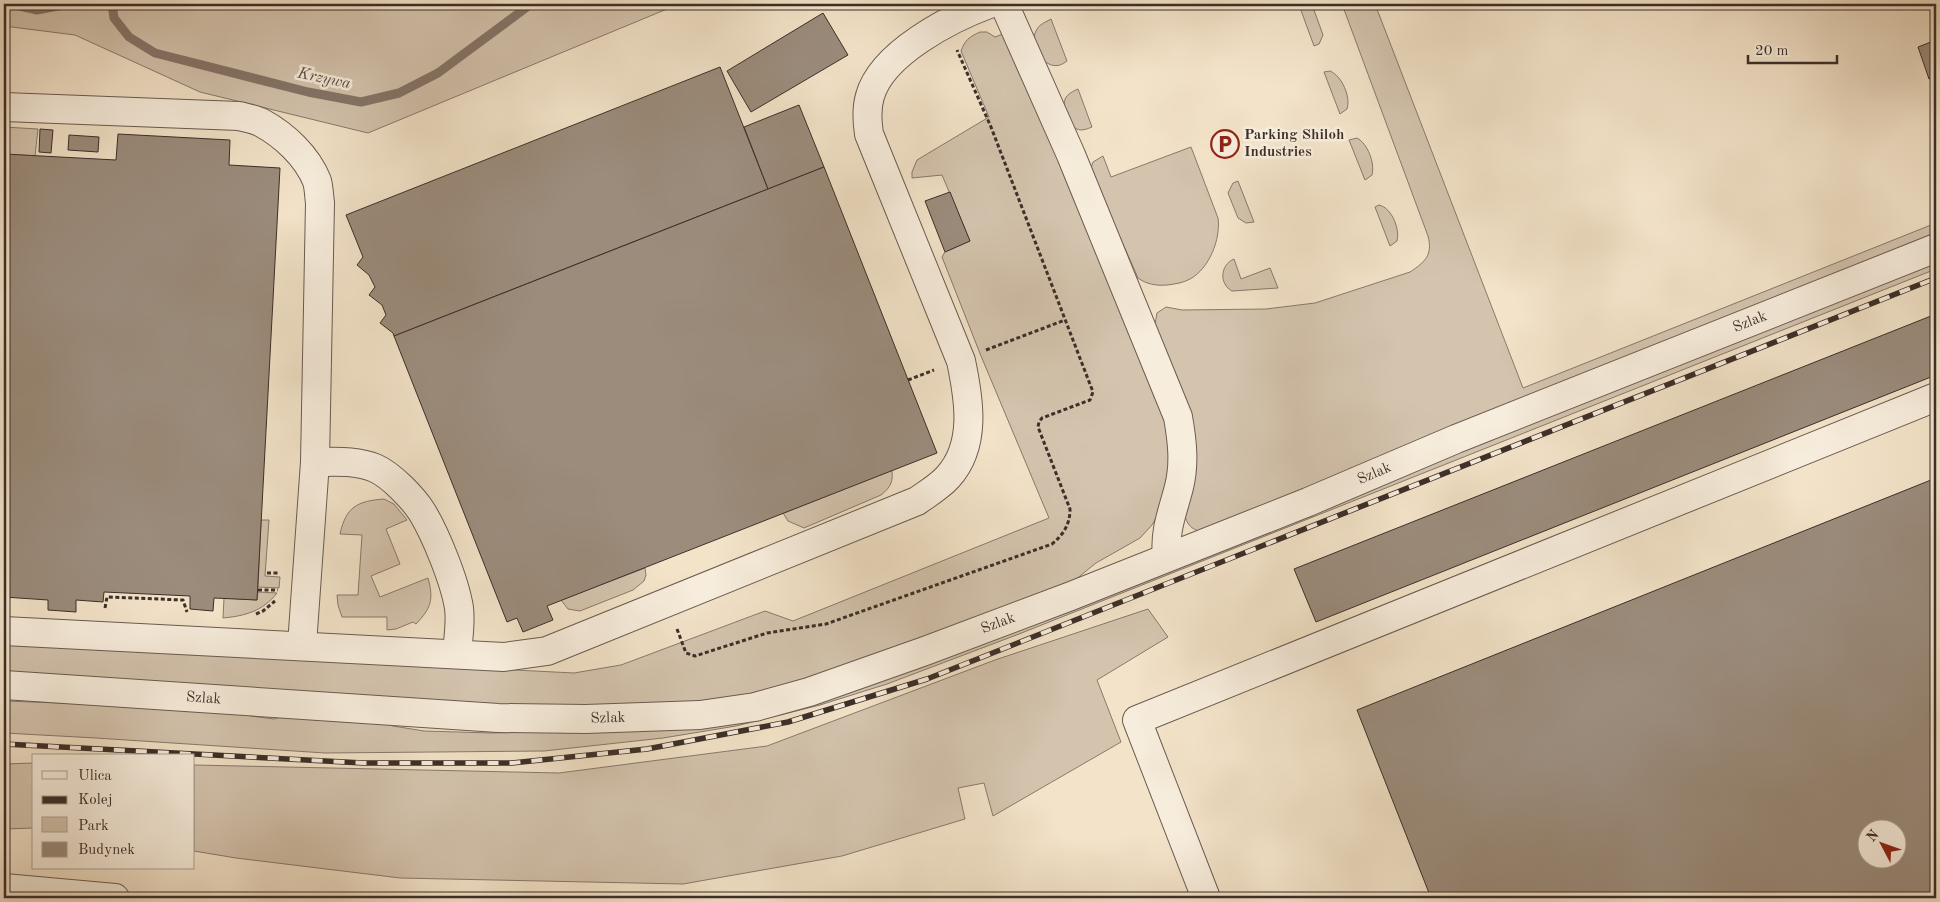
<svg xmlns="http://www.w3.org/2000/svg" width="1940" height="902" font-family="'Old Standard TT',serif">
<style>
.green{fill:#d4c4ae;stroke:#88796c}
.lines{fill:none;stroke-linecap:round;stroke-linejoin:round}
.stream{stroke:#857569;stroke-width:9}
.building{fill:#9b8c7c;stroke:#3c2e29;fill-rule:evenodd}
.minor-casing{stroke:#6a5b51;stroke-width:30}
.path{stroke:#3c2e29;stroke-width:3;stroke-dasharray:4 2.5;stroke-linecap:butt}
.minor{stroke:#f7eddc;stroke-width:28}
.rail-casing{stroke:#3c2e29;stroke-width:5.5}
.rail{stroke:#f7eddc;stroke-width:4;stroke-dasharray:11;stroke-linecap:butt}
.labels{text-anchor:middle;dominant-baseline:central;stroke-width:5;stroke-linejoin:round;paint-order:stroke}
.poi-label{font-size:15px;font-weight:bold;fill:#3c2e29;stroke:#f7eddc;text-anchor:start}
.street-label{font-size:15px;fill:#3c2e29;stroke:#f7eddc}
.water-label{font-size:16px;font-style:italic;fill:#5a4c44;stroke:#f7eddc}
</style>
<rect width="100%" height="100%" fill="#f3e3c9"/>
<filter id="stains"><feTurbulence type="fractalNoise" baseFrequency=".004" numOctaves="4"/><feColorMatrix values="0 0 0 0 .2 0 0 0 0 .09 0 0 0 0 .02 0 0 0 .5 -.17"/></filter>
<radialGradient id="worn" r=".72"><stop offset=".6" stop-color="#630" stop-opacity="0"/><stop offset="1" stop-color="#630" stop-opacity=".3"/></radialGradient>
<g class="green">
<path d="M4 4H679L368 133 200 92 75 35 4 26Z"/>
<path d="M1306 4 1314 10 1323 35 1319 44 1314 46 1299 5Z"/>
<path d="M1342 4H1375L1523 388 1936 223V237L1202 532C1190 529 1187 524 1184 513L1155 324 1157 313 1166 307 1182 310 1266 309 1315 303 1410 272C1425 262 1433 255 1428 236Z"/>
<path d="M1051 19 1067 61C1047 78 1028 44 1036 31 1039 24 1046 22 1051 19Z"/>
<path d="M980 32H987L995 37 1003 34 1071 187 1171 435 1173 454 1161 509 1152 525 1140 538 1096 563 1075 580 818 679 722 703 572 709 4 677V644L574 673 621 665 765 611 793 621 1049 518 981 356 942 257 945 252 970 241 942 175 912 178V172L917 160 989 117 961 51C965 40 969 37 980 32Z"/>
<path d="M1330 71C1342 76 1351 97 1347 109L1340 114 1324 72Z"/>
<path d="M1078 89 1092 127C1078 133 1074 130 1068 117 1062 102 1062 96 1078 89Z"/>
<path d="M4 127 38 129 35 156 4 154Z"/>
<path d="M1357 138C1368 144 1375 163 1372 175L1365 180 1349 140Z"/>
<path d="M1191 147 1218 218C1221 239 1209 269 1190 279 1183 283 1175 284 1167 285 1156 286 1146 284 1138 278L1094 178 1091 168 1093 162 1103 156 1111 177Z"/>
<path d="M1238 181 1254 222 1246 223 1238 218 1228 193 1233 183Z"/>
<path d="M1379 205C1392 208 1400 229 1397 241L1390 246 1375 207Z"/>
<path d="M1234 259 1241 279 1270 268 1278 288 1232 291C1219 284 1220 265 1234 259Z"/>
<path d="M1936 259V269L1019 634 887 684 820 705 736 726 663 738 544 751 325 753 96 738 4 733V701L233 709 251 716 274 719 288 715 367 718 393 726 424 731 491 733 682 729Z"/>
<path d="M892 470C893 482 891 487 881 495L804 528 788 521 783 513Z"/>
<path d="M384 499 394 504 407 520 386 529 400 564 371 576 380 597 428 578C434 600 431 608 416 624L413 622 396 629 387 630V617H342L338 605 337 595H358L362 535 340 534C346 507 357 501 384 499Z"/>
<path d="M261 520H269L265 576 280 577 279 588 258 587Z"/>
<path d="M645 568 646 575 644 581 633 590 580 611 568 609 561 600Z"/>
<path d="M258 592 277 593C263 611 245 616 223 618L224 598 257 600Z"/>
<path d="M1148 609 1168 637 1097 680 1121 742 993 816 984 783 958 788 965 819 842 856 683 884 400 878 236 858 194 851V765L559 773 767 746 995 660Z"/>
<path d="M34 763V828L4 829V764Z"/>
</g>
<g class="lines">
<g class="stream">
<path d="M11 4 37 10 68 4"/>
<path d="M112 4 114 18 129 37 155 53 308 92 361 102 399 93 438 73 531 4"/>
</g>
</g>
<g class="building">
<path d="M823 13 848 55 751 112 727 71Z"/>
<path d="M1936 40V77L1929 79 1918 47Z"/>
<path d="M720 67 768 189 394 336 393 333 380 323 386 315 382 305 369 295 375 287 369 275 357 265 363 257 346 215Z"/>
<path d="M799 105 824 167 768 189 744 127Z"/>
<path d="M40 129 53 130 51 153 39 152Z"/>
<path d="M118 134 230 140 229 165 280 168 257 600 214 598 213 611 190 609V596L104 592 103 602 76 600V612L48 610V600L4 597V154L116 160Z"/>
<path d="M69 135 99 137 98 152 68 150Z"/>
<path d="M824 167 937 453 547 606 553 620 523 632 517 618 507 622 394 336Z"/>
<path d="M950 192 970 241 945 252 925 201Z"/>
<path d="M1936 314V375L1316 622 1294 569Z"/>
<path d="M1936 478V898H1431L1357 710ZM1868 830H1898V860H1868Z"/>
</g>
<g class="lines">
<defs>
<g id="minor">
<path d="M1004 4 1071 155 1178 417C1182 440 1185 463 1179 487 1173 511 1164 531 1167 556"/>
<path d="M4 107 239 116C246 118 255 119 262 123 284 135 307 156 317 181 319 188 319 196 320 203L315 462 302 645"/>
<path d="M315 462C335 462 356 460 375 468 391 475 413 498 422 512 436 535 455 582 459 608 461 623 458 639 457 654"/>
<path d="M4 631 504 657 547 651 917 501C928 493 939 487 948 477 977 445 969 399 961 361L869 134C867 121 866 109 870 96 882 53 951 18 989 4"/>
<path id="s1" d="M4 685 498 718 586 719 700 715 755 707 809 692 925 651 1071 596 1308 502 1456 439 1936 248"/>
<path d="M4 888 115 898"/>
<path d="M1206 898 1137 720 1936 397"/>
</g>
</defs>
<use href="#minor" class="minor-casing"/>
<g class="path">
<path d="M986 350 1065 320"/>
<path d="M908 380 934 370"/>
<path d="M267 573H278"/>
<path d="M258 590H278"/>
<path d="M105 608 107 597 183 600 187 612"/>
<path d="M256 614 263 611 275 601"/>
<path d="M677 629 686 653 695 656 767 633 826 624 1052 544C1064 534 1070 524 1070 509L1038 427 1039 422 1042 418 1090 400 1093 392 991 127 957 50"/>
</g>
<use href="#minor" class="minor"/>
<defs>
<path id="rail" d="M4 744 363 763H512L647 749 788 722 927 679 1936 278"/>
</defs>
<use href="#rail" class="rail-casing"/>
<use href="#rail" class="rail"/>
</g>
<defs>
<symbol id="parking-ring" viewBox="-11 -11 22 22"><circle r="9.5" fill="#f7eddc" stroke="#8f2418" stroke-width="1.5"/><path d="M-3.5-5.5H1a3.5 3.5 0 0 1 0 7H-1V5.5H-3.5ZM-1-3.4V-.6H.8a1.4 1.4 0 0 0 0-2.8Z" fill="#8f2418"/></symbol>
</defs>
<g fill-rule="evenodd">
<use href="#parking-ring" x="1209" y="128" width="32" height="32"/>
</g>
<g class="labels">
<g class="poi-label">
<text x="1244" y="135">Parking Shiloh<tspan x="1244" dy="17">Industries</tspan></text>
</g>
<g class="street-label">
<text stroke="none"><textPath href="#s1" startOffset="1820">Szlak</textPath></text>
<text stroke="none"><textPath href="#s1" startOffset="1415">Szlak</textPath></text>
<text stroke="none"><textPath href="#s1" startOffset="1010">Szlak</textPath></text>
<text stroke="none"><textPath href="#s1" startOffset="200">Szlak</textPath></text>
<text stroke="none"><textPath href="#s1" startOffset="605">Szlak</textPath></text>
</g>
<g class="water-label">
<text transform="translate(324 79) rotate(12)">Krzywa</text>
</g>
</g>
<rect width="1940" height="902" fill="none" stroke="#f3e3c9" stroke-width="20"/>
<rect x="5" y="5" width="1930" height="892" fill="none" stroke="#3c2e29" stroke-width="2.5"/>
<rect x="10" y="10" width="1920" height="882" fill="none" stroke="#3c2e29"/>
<rect x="32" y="754" width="162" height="115" fill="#f7eddc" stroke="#aca194"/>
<rect x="42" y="771" width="25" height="8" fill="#f7eddc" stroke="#aca194"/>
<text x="78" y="780" font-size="15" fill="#3c2e29">Ulica</text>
<rect x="42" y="796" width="25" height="8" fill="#3c2e29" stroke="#aca194"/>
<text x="78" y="804" font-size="15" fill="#3c2e29">Kolej</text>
<rect x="42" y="817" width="25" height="15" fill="#d4c4ae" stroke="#aca194"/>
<text x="78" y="830" font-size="15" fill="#3c2e29">Park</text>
<rect x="42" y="842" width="25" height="15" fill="#9b8c7c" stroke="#aca194"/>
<text x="78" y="854" font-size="15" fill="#3c2e29">Budynek</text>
<g transform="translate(1882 844) rotate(311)"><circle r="24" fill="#f7eddc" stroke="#aca194"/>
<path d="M0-4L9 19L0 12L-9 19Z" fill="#8f2418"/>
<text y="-8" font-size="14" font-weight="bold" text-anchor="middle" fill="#3c2e29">N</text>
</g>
<path d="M1748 55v8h89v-8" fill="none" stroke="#3c2e29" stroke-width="2.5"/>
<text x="1755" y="55" font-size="15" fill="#3c2e29" stroke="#f7eddc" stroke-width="4" paint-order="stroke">20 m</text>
<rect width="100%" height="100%" filter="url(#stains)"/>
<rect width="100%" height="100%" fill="url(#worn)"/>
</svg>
